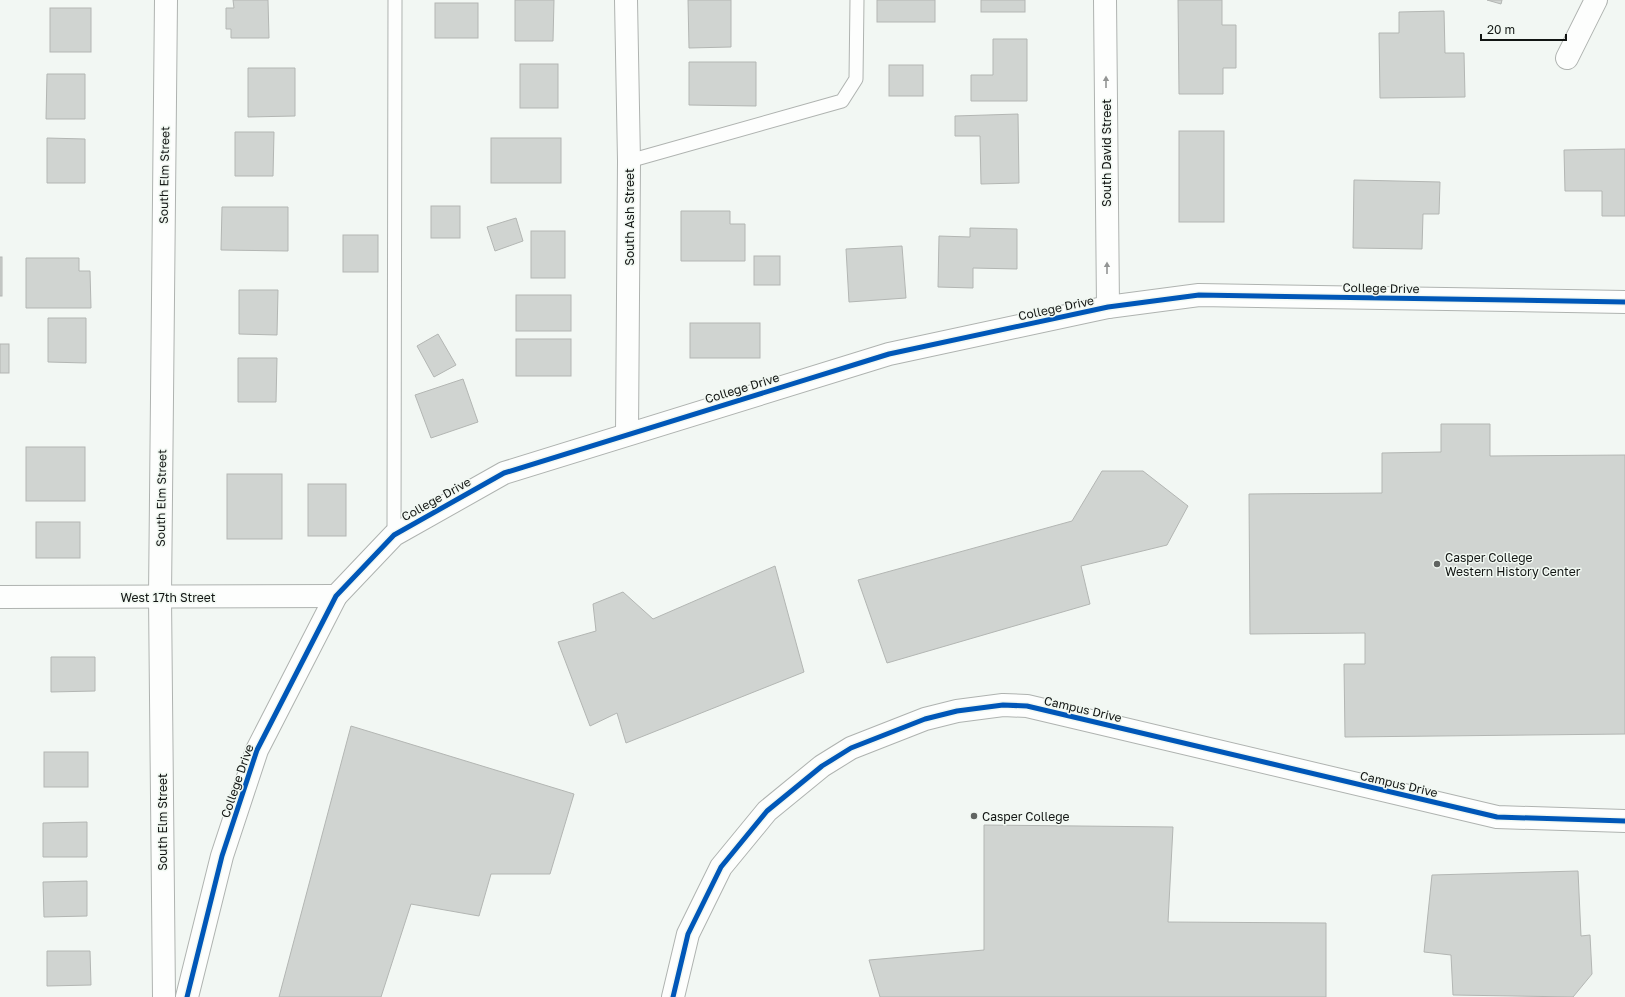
<svg xmlns="http://www.w3.org/2000/svg" width="1625" height="997" font-family="'Golos Text',sans-serif">
<style>
.building{fill:#d0d4d1;stroke:#b3b6b3}
.lines{fill:none;stroke-linecap:round;stroke-linejoin:round}
.lane-casing{stroke:#afb3b0;stroke-width:15}
.street-casing{stroke:#afb3b0;stroke-width:24}
.secondary-casing{stroke:#afb3b0;stroke-width:24}
.lane{stroke:#fdfefd;stroke-width:13}
.street{stroke:#fdfefd;stroke-width:22}
.secondary{stroke:#fdfefd;stroke-width:22}
.cycleway-casing{stroke:#f1f8f2;stroke-width:8}
.cycleway{stroke:#0057b8;stroke-width:5}
.oneway{fill:#939594}
.poi-dot{fill:#606461;stroke:#f1f8f2;stroke-width:1.5}
.labels{text-anchor:middle;dominant-baseline:central;stroke-width:3;stroke-linejoin:round;paint-order:stroke}
.street-label{font-size:12px;fill:#121513;stroke:#f1f8f2}
.poi-label{font-size:12px;fill:#121513;stroke:#f1f8f2;text-anchor:start}
</style>
<rect width="100%" height="100%" fill="#f2f7f3"/>
<g class="building">
<path d="M233 0H268L269 38H231V29H226V8H234Z"/>
<path d="M515 0H554L553 41H515Z"/>
<path d="M688 0H731V47L689 48Z"/>
<rect x="877" y="0" width="58" height="22"/>
<rect x="981" y="0" width="44" height="12"/>
<path d="M1178 0H1222V25H1236V68H1223V94H1179Z"/>
<path d="M1487 0H1502L1501 4Z"/>
<rect x="435" y="3" width="43" height="35"/>
<rect x="50" y="8" width="41" height="44"/>
<path d="M1444 11 1445 53H1464L1465 97 1380 98 1379 33H1399V12Z"/>
<path d="M993 39H1027V101H971V75H993Z"/>
<path d="M689 62H756V106L689 105Z"/>
<rect x="520" y="64" width="38" height="44"/>
<rect x="889" y="65" width="34" height="31"/>
<path d="M248 68H295V116L248 117Z"/>
<path d="M47 74H85V119H46Z"/>
<path d="M1018 114 1019 183 981 184 980 136H955V116Z"/>
<rect x="1179" y="131" width="45" height="91"/>
<path d="M235 132H274L273 176H235Z"/>
<path d="M47 138 85 139V183H47Z"/>
<rect x="491" y="138" width="70" height="45"/>
<path d="M1625 149V216H1602V191H1565L1564 150Z"/>
<path d="M1354 180 1440 182 1439 214H1423L1422 249 1353 248Z"/>
<rect x="431" y="206" width="29" height="32"/>
<path d="M222 207H288V251L221 250Z"/>
<path d="M681 211H730V224H745V261H681Z"/>
<path d="M516 218 523 241 495 251 487 227Z"/>
<path d="M970 228 1017 229V269L973 268V288L938 287 939 236 970 237Z"/>
<rect x="531" y="231" width="34" height="47"/>
<rect x="343" y="235" width="35" height="37"/>
<path d="M902 246 906 298 849 302 846 249Z"/>
<rect x="754" y="256" width="26" height="29"/>
<rect x="0" y="257" width="2" height="39"/>
<path d="M26 258H79V271H90L91 308H26Z"/>
<path d="M239 290H278L277 335 239 334Z"/>
<rect x="516" y="295" width="55" height="36"/>
<path d="M48 318H86V363L48 362Z"/>
<rect x="690" y="323" width="70" height="35"/>
<path d="M438 334 456 365 434 377 417 346Z"/>
<rect x="516" y="339" width="55" height="37"/>
<rect x="0" y="344" width="9" height="29"/>
<path d="M238 358H277L276 402H238Z"/>
<path d="M463 379 478 422 431 438 415 395Z"/>
<path d="M1441 424H1490V456L1625 455V734L1345 737 1344 664H1365V633L1250 634 1249 494 1382 493V453L1441 452Z"/>
<rect x="26" y="447" width="59" height="54"/>
<path d="M1102 471H1143L1188 506 1167 545 1081 566 1090 604 887 663 858 580 1072 521Z"/>
<rect x="227" y="474" width="55" height="65"/>
<rect x="308" y="484" width="38" height="52"/>
<rect x="36" y="522" width="44" height="36"/>
<path d="M775 566 804 672 626 743 617 713 590 726 558 642 596 631 593 604 623 592 653 619Z"/>
<path d="M51 657H95V691L51 692Z"/>
<path d="M351 726 574 794 550 874H491L479 916 411 904 381 997H279Z"/>
<rect x="44" y="752" width="44" height="35"/>
<path d="M87 822V857H43V823Z"/>
<path d="M984 825 1173 827 1168 922 1326 923V997H880L869 960 984 950Z"/>
<path d="M1578 871 1581 936 1590 935 1592 974 1573 997 1453 995 1451 955 1424 952 1432 875Z"/>
<path d="M87 881V916L44 917 43 882Z"/>
<path d="M47 951H90L91 985 47 986Z"/>
</g>
<g class="lines">
<defs>
<g id="lane">
<path d="M629 161 842 101 856 79 857 0"/>
<path d="M394 535 395 0"/>
</g>
<g id="street">
<path d="M626 0 629 161 627 434"/>
<path d="M1105 0 1108 307"/>
<path d="M1567 58 1596 0"/>
<path d="M0 597 336 596"/>
<path d="M164 997 160 597 166 0"/>
<path d="M673 997 688 934 721 867 767 811 822 766 851 748 925 719 957 711 1003 705 1027 706 1497 817 1625 821"/>
</g>
<path id="secondary" d="M187 997 222 856 257 750 336 596 394 535 504 473 889 354 1108 307 1199 295 1625 302"/>
</defs>
<use href="#lane" class="lane-casing"/>
<use href="#street" class="street-casing"/>
<use href="#secondary" class="secondary-casing"/>
<use href="#lane" class="lane"/>
<use href="#street" class="street"/>
<use href="#secondary" class="secondary"/>
<defs>
<g id="cycleway">
<path d="M187 997 222 856 257 750 336 596 394 535 504 473 889 354 1108 307 1199 295 1625 302"/>
<path d="M673 997 688 934 721 867 767 811 822 766 851 748 925 719 957 711 1003 705 1027 706 1497 817 1625 821"/>
</g>
</defs>
<use href="#cycleway" class="cycleway-casing"/>
<use href="#cycleway" class="cycleway"/>
</g>
<defs><path id="oneway-solid" d="M-6-.8H1V-3.2L6.5 0L1 3.2V.8H-6Z"/></defs>
<g class="oneway">
<use href="#oneway-solid" transform="translate(1106 82) rotate(-90)"/>
<use href="#oneway-solid" transform="translate(1107 268) rotate(-90)"/>
</g>
<g class="poi-dot">
<circle cx="1437" cy="564" r="4"/>
<circle cx="974" cy="816" r="4"/>
</g>
<g class="labels">
<g class="street-label">
<text transform="translate(1106 153) rotate(-90)">South David Street</text>
<text transform="translate(164 175) rotate(-89)">South Elm Street</text>
<text transform="translate(629 217) rotate(-90)">South Ash Street</text>
<text transform="translate(1381 288) rotate(1)">College Drive</text>
<text transform="translate(1056 308) rotate(-12)">College Drive</text>
<text transform="translate(742 388) rotate(-17)">College Drive</text>
<text transform="translate(161 498) rotate(-89)">South Elm Street</text>
<text transform="translate(436 499) rotate(-29)">College Drive</text>
<text x="168" y="597">West 17th Street</text>
<text transform="translate(1083 709) rotate(13)">Campus Drive</text>
<text transform="translate(237 781) rotate(-71)">College Drive</text>
<text transform="translate(1399 784) rotate(13)">Campus Drive</text>
<text transform="translate(162 822) rotate(-90)">South Elm Street</text>
</g>
<g class="poi-label">
<text x="1445" y="557">Casper College<tspan x="1445" dy="14">Western History Center</tspan></text>
<text x="982" y="816">Casper College</text>
</g>
</g>
<path d="M1481 34v6h85v-6" fill="none" stroke="#121513" stroke-width="2"/>
<text x="1487" y="34" font-size="12" fill="#121513" stroke="#f1f8f2" stroke-width="3" paint-order="stroke">20 m</text>
</svg>
